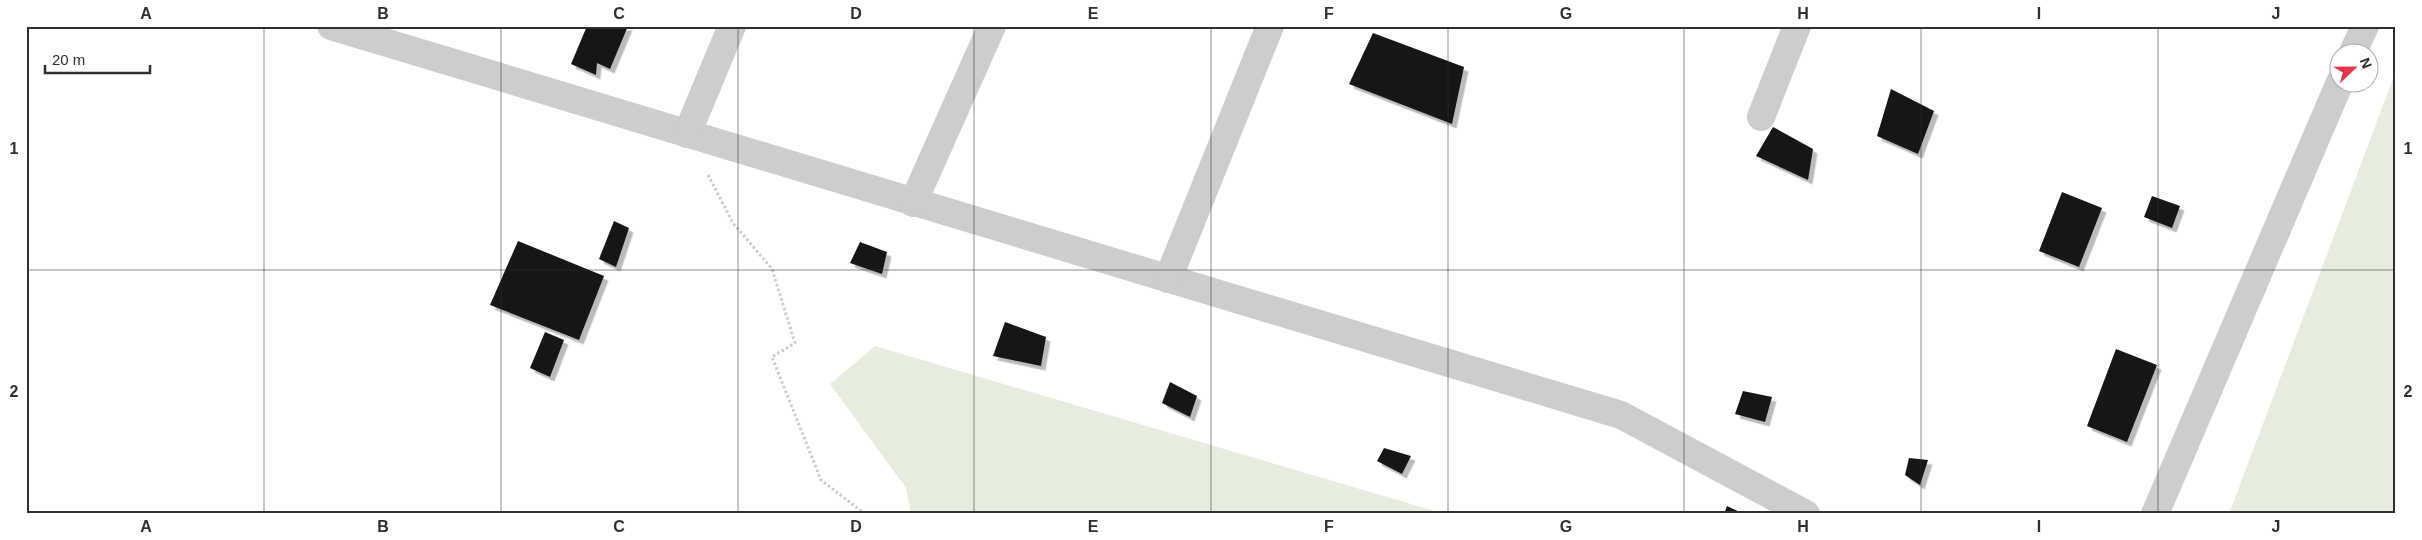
<svg xmlns="http://www.w3.org/2000/svg" width="2422" height="540" font-family="Arial,sans-serif">
<style>
.green{fill:#e7edde}
.building{fill:#171717;filter:url(#shadow)}
.lines{fill:none;stroke-linecap:round;stroke-linejoin:round}
.path{stroke:#cdcdcd;stroke-width:3;stroke-dasharray:2.5 2.5;stroke-linecap:butt}
.street{stroke:#cdcdcd;stroke-width:28}
.grid{fill:none;stroke:#303030;stroke-width:1;stroke-opacity:0.55}
.neatline{fill:none;stroke:#303030;stroke-width:2}
.grid-label{font-size:16px;text-anchor:middle;font-weight:bold;fill:#303030}
</style>
<defs>
<filter id="shadow"><feDropShadow dx="4.5" dy="4.5" stdDeviation="0" flood-color="#0004"/></filter>
</defs>
<rect width="100%" height="100%" fill="#fff"/>
<g class="green">
<path d="M2396 71V514H2229Z"/>
<path d="M875 346 1445 514H911L906 488 830 384Z"/>
</g>
<g class="building">
<path d="M587 26H628L610 69 597 63 596 75 571 64Z"/>
<path d="M1373 33 1464 67 1452 124 1349 84Z"/>
<path d="M1891 89 1934 111 1918 154 1877 136Z"/>
<path d="M1773 127 1813 149 1808 180 1756 156Z"/>
<path d="M2062 192 2102 208 2079 267 2039 251Z"/>
<path d="M2152 196 2180 206 2172 228 2144 217Z"/>
<path d="M614 221 629 228 616 267 599 259Z"/>
<path d="M518 241 604 276 579 340 490 305Z"/>
<path d="M860 242 887 252 882 274 850 263Z"/>
<path d="M1005 322 1046 337 1041 366 993 356Z"/>
<path d="M545 332 564 340 550 377 530 368Z"/>
<path d="M2116 349 2157 365 2127 442 2087 426Z"/>
<path d="M1170 382 1197 396 1190 417 1162 403Z"/>
<path d="M1743 391 1772 397 1765 422 1735 414Z"/>
<path d="M1384 448 1411 456 1402 474 1377 461Z"/>
<path d="M1909 458 1928 460 1920 485 1905 475Z"/>
<path d="M1727 506 1744 514H1724Z"/>
</g>
<g class="lines">
<path class="path" d="M708 175 733 223 772 269 795 343 772 357 821 480 865 514"/>
<g class="street">
<path d="M331 26 1621 415 1806 514"/>
<path d="M2353 52 2365 26"/>
<path d="M1761 117 1797 26"/>
<path d="M687 134 732 26"/>
<path d="M913 203 992 26"/>
<path d="M1168 279 1270 26"/>
<path d="M2155 514 2340 82"/>
</g>
</g>
<path class="grid" d="M264 26V514M501 26V514M738 26V514M974 26V514M1211 26V514M1448 26V514M1684 26V514M1921 26V514M2158 26V514M26 270H2396"/>
<rect width="2422" height="540" fill="none" stroke="#ffffff" stroke-width="55"/>
<g transform="translate(2354 68) rotate(68)"><circle r="24" fill="#ffffff" stroke="#acacac"/>
<path d="M0-4L9 19L0 12L-9 19Z" fill="#e6334b"/>
<text y="-8" font-size="14" font-weight="bold" text-anchor="middle" fill="#303030">N</text>
</g>
<path d="M45 65v8h105v-8" fill="none" stroke="#303030" stroke-width="2.5"/>
<text x="52" y="65" font-size="15" fill="#303030" stroke="#ffffff" stroke-width="4" paint-order="stroke">20 m</text>
<rect x="28" y="28" width="2366" height="484" class="neatline"/>
<g class="grid-label">
<text x="146" y="19">A</text>
<text x="383" y="19">B</text>
<text x="619" y="19">C</text>
<text x="856" y="19">D</text>
<text x="1093" y="19">E</text>
<text x="1329" y="19">F</text>
<text x="1566" y="19">G</text>
<text x="1803" y="19">H</text>
<text x="2039" y="19">I</text>
<text x="2276" y="19">J</text>
<text x="14" y="154">1</text>
<text x="2408" y="154">1</text>
<text x="14" y="397">2</text>
<text x="2408" y="397">2</text>
<text x="146" y="532">A</text>
<text x="383" y="532">B</text>
<text x="619" y="532">C</text>
<text x="856" y="532">D</text>
<text x="1093" y="532">E</text>
<text x="1329" y="532">F</text>
<text x="1566" y="532">G</text>
<text x="1803" y="532">H</text>
<text x="2039" y="532">I</text>
<text x="2276" y="532">J</text>
</g>
</svg>
